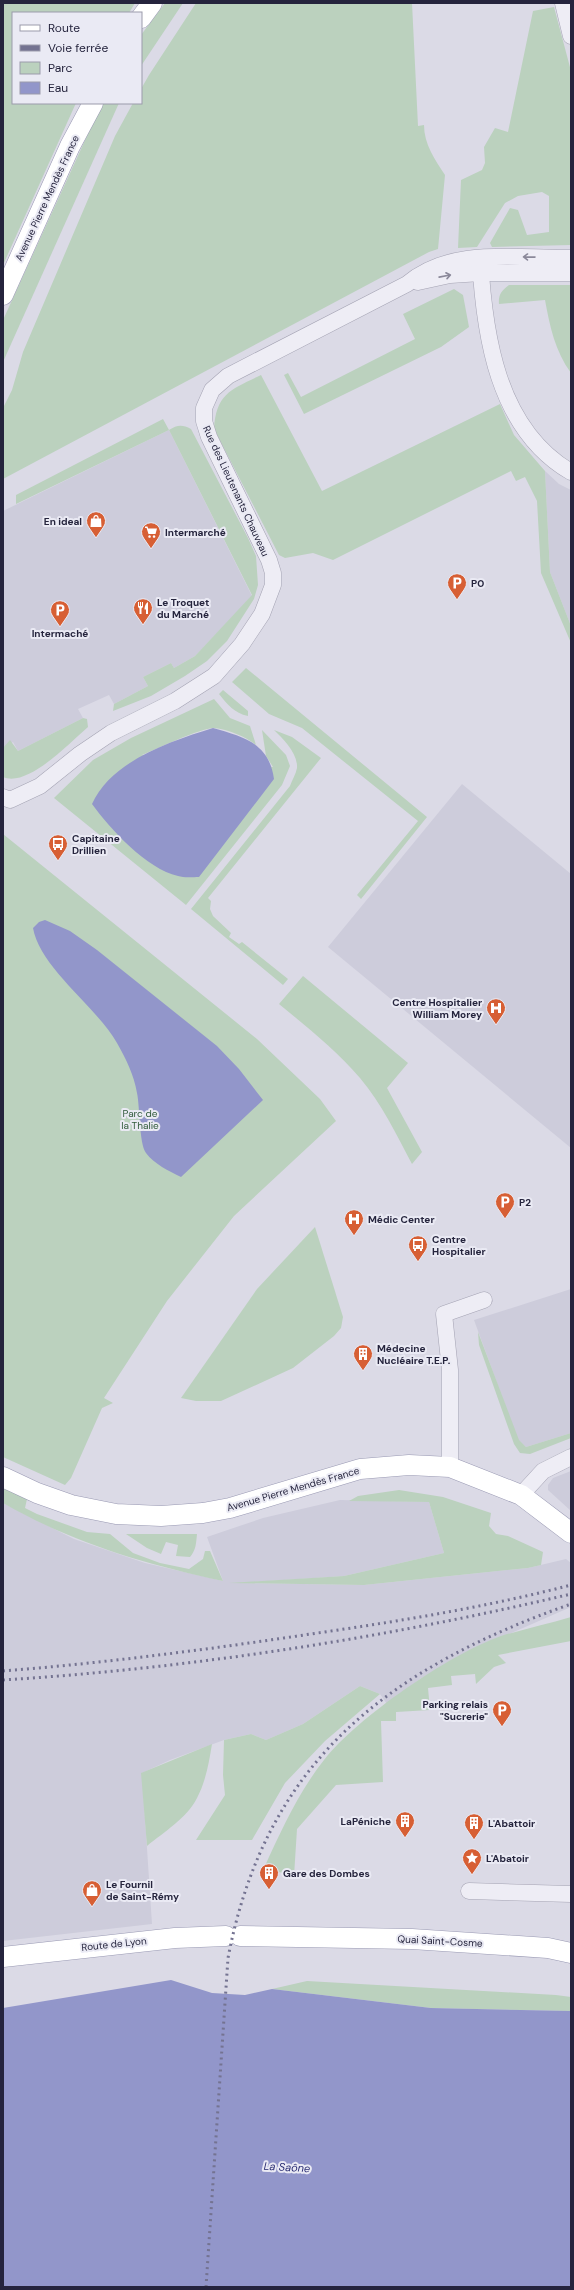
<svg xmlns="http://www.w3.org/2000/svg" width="574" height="2290" font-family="'DM Sans',sans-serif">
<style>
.built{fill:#cdccdb}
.green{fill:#bbd1be}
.water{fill:#9296ca}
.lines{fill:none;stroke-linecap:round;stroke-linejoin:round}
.minor-casing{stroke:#a4a3b3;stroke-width:17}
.major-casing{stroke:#9999b3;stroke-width:21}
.minor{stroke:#eeedf5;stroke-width:16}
.major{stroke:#fff;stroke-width:20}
.rail{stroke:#747391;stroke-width:3;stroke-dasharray:2 4;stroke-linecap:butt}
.oneway{stroke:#8a8899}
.labels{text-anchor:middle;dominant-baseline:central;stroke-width:4;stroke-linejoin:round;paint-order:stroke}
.street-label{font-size:10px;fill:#25243d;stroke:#eaeaf4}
.poi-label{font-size:10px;font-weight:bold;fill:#25243d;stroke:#eaeaf4;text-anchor:start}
.park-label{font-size:10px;fill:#305a3a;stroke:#eaeaf4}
.water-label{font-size:11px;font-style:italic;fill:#2b2e73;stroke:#eaeaf4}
</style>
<rect width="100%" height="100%" fill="#dbdae6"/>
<g class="built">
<path d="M169 430 252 596 195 656 174 668 171 663 143 677 148 686 114 704 109 695 78 709 83 718 18 751 13 742 3 749V511Z"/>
<path d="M545 471 559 484 571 490V626L550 572Z"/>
<path d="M462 784 571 874V1148L328 947Z"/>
<path d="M571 1289V1433L526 1447 518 1440 474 1320Z"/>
<path d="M571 1471V1511L548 1490V1485L553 1478Z"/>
<path d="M340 1500 429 1502 444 1553 344 1576 239 1583 364 1585 528 1568 566 1559 571 1563V1607L468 1652 420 1679 387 1704 380 1694 360 1686 303 1724 266 1740 251 1734 224 1740 170 1760 142 1773 152 1924 3 1941V1503L74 1539 145 1563 223 1581 207 1537 263 1518Z"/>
</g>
<g class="green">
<path d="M3 3H135L129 13H13V103H76L3 265Z"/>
<path d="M165 3H183L141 66V35Z"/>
<path d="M196 3H412L418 126 424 125C424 144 435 160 445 175L438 249 429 252 3 479V408L12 390 23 352 115 136 133 103H141V89L149 75Z"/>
<path d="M554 7 571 71V245L492 247 490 243 510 208 518 210 527 235 549 232V196L542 192 518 196 505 203 477 247 458 248 461 180 482 170 485 163 484 147 495 128 508 132 533 11Z"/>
<path d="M102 103H119L3 362V320Z"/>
<path d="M509 285H571V373C555 351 550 327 545 300L499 304C498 295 502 290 509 285Z"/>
<path d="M454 289 463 295 469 327 441 347 304 414 284 375 288 373 301 397 415 339 403 314Z"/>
<path d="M261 375 322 491 500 404 514 435 545 471 550 572 571 626V643L541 573 537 501 525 477 516 481 511 471 333 560 313 553 285 558 279 555 214 429C216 393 232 389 261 375Z"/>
<path d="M163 419 169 430C177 425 182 424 191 429L248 538 256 556 258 585 254 599 227 641 207 661 185 676 151 696 113 711 114 704 148 686 143 677 171 663 174 668 195 656 252 595 169 430 16 504V495Z"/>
<path d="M246 668 427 817 361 899 357 895 418 821 302 728 269 714 232 682Z"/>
<path d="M223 690 248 711V716C234 713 228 705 219 694Z"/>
<path d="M214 699 230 718 250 726 256 745C246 737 228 729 214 728 200 728 157 749 142 755L273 767 266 756 262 730 286 755 290 766 282 785 186 905 54 798 93 760 131 738Z"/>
<path d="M83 718 87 719 88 727C70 742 28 788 3 777V748L10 740 18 751Z"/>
<path d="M274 730 292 737 321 758 208 898 211 901 210 909 213 916 231 933 229 937 239 944 242 942 288 979 283 985 191 909 290 786C292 780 296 774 297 768 298 753 283 739 274 730Z"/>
<path d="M3 834 257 1039 320 1099 336 1121 234 1216 167 1301 104 1398 113 1403 102 1408 71 1478 65 1485 3 1457Z"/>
<path d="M303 976 408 1063 387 1088 422 1152 412 1164C396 1134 382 1104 360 1078 336 1050 307 1027 279 1004Z"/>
<path d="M315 1227 343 1317 341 1328 334 1336 293 1368 221 1401H196L181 1398 257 1289Z"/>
<path d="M478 1332 519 1440 526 1447 571 1433V1438L530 1454 520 1453 514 1444 479 1345Z"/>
<path d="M3 1487 27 1499 25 1508 37 1514 87 1532 110 1534 133 1553 160 1563 189 1569 203 1559 205 1551H210L223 1581C144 1564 73 1543 3 1503Z"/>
<path d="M399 1490 443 1497 491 1513 489 1526 496 1534 508 1536 543 1552 541 1565 528 1568 364 1585 229 1583 344 1576 444 1553 429 1502 349 1501 358 1496Z"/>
<path d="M126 1534H197C196 1544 196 1550 190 1557L176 1556 178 1545 166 1542 161 1554 147 1548Z"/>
<path d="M571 1617V1641L498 1655 506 1663 494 1667 476 1684 475 1674 451 1676 452 1685 428 1688 430 1710 396 1712V1721H381L383 1782 336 1785 297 1829 294 1876 264 1868C281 1831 298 1793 324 1760 358 1717 448 1655 501 1636 524 1629 548 1624 571 1617Z"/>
<path d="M360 1686 380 1694 325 1741 285 1783 252 1840H196L225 1795 223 1775 224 1740 251 1734 266 1740 303 1724Z"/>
<path d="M212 1744C209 1762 206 1781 197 1798 187 1818 164 1832 147 1846L141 1773Z"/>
<path d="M307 1981 556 1995 571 1997V2011L431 2008 272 1989Z"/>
</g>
<g class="water">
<path d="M213 728C244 737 269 743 274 779L199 877C193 877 184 878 178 876 147 869 110 829 92 804 111 761 171 741 213 728Z"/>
<path d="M45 920 70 931 97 950 217 1046 239 1069 263 1100 181 1177C169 1171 154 1164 146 1153 139 1143 140 1107 137 1093 134 1075 126 1059 117 1043 96 1006 40 968 33 928L39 922Z"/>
<path d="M171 1980 212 1993 245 1995 272 1989 431 2008 571 2011V2287H3V2008Z"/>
</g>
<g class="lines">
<defs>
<g id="minor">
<path d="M563 3 571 36"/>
<path d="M480 258C484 334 497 429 571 472"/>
<path d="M418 282 450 275 481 273H571"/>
<path d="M3 797 10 800 40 786 80 754 111 733 175 701 214 676 242 644 262 614 273 585V573L269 560 209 437 204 421V408L212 390 228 376 407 284C452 246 516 259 571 258"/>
<path d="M450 1467V1370L444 1314 484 1300"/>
<path d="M521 1495 543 1471 571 1457"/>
<path d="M469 1891 571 1894"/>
</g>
<g id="major">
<path d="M141 18 152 3"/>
<path d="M3 295 70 146 93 103"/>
<path d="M3 1477 37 1493 71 1505 116 1514 161 1516 203 1513 230 1508 360 1469 409 1465 450 1467 521 1495 571 1533"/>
<path d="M240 1936 412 1939 548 1948 571 1953"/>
<path d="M3 1957 175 1938 226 1936"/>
</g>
</defs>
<use href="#minor" class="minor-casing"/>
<use href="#major" class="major-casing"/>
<use href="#minor" class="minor"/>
<use href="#major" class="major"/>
<g class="rail">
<path d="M3 1671C104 1663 204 1650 304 1635 394 1622 483 1608 571 1585"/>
<path d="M3 1680C194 1668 385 1638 571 1594"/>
<path d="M206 2287 228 1958C266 1759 390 1668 571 1604"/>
</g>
</g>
<defs><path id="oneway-shaft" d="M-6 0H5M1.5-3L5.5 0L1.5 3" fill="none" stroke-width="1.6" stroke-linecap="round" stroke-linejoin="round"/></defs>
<g class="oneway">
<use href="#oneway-shaft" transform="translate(529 257) rotate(-179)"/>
<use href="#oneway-shaft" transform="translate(445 276) rotate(-11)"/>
</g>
<defs>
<symbol id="shop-pin" viewBox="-11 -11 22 30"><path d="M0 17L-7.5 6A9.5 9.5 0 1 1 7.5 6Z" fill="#d75f34" stroke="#eaeaf4"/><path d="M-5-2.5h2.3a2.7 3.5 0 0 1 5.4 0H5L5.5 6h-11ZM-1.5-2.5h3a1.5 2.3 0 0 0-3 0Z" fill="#fff"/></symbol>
<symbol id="supermarket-pin" viewBox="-11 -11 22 30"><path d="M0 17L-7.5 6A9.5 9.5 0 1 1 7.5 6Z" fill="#d75f34" stroke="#eaeaf4"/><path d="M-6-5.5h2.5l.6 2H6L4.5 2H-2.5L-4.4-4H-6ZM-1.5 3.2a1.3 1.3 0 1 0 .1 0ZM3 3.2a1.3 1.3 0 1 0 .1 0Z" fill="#fff"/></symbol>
<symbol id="parking-pin" viewBox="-11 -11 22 30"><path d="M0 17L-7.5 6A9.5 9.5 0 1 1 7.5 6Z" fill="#d75f34" stroke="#eaeaf4"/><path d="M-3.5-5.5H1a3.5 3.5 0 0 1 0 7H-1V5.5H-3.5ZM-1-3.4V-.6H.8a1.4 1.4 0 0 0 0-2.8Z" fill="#fff"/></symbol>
<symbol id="restaurant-pin" viewBox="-11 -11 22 30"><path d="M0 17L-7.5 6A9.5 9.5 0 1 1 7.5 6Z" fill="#d75f34" stroke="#eaeaf4"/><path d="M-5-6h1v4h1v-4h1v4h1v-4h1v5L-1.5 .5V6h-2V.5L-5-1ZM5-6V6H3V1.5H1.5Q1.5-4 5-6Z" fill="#fff"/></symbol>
<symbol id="bus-pin" viewBox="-11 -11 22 30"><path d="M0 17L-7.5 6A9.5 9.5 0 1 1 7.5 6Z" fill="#d75f34" stroke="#eaeaf4"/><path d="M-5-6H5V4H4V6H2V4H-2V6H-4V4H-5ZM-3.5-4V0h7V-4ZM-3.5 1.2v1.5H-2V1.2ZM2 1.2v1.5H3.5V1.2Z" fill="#fff"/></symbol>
<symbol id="hospital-pin" viewBox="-11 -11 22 30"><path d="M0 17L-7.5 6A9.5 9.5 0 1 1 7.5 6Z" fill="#d75f34" stroke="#eaeaf4"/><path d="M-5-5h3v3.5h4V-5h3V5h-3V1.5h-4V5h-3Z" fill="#fff"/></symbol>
<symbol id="building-pin" viewBox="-11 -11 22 30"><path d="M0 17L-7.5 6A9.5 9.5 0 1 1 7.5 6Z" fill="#d75f34" stroke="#eaeaf4"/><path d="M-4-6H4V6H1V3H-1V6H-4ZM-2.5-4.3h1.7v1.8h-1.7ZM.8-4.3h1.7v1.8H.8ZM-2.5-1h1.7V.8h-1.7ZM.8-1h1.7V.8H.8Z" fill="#fff"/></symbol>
<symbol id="sight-pin" viewBox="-11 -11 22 30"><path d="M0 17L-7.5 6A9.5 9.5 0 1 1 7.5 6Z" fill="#d75f34" stroke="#eaeaf4"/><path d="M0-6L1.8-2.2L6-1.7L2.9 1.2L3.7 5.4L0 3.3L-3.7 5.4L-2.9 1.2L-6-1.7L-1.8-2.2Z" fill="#fff"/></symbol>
</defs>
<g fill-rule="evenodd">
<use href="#shop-pin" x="85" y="510" width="22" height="30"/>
<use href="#supermarket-pin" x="140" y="521" width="22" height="30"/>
<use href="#parking-pin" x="446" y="572" width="22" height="30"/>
<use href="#restaurant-pin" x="132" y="597" width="22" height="30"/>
<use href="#parking-pin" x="49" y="599" width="22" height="30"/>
<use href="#bus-pin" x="47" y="833" width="22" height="30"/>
<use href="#hospital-pin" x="485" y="997" width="22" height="30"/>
<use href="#parking-pin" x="494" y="1191" width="22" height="30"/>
<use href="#hospital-pin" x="343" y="1208" width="22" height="30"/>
<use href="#bus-pin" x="407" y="1234" width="22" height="30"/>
<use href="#building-pin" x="352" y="1343" width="22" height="30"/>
<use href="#parking-pin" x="491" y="1699" width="22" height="30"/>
<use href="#building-pin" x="394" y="1810" width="22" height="30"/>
<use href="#building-pin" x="463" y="1812" width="22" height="30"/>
<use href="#sight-pin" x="461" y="1847" width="22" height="30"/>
<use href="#building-pin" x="258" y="1862" width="22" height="30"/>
<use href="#shop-pin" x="81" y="1879" width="22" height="30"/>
</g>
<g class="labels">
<g class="street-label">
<text transform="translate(47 198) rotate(-65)">Avenue Pierre Mendès France</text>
<text transform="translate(236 491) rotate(65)">Rue des Lieutenants Chauveau</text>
<text transform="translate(293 1489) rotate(-16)">Avenue Pierre Mendès France</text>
<text transform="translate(440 1941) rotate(3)">Quai Saint-Cosme</text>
<text transform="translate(114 1944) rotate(-6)">Route de Lyon</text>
</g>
<g class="poi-label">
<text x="82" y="521" text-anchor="end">En ideal</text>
<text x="165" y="532">Intermarché</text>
<text x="471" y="583">P0</text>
<text x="157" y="602">Le Troquet<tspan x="157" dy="12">du Marché</tspan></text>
<text x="60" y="633" text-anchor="middle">Intermaché</text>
<text x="72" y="838">Capitaine<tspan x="72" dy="12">Drillien</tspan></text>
<text x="482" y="1002" text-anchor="end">Centre Hospitalier<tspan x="482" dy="12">William Morey</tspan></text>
<text x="519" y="1202">P2</text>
<text x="368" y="1219">Médic Center</text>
<text x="432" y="1239">Centre<tspan x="432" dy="12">Hospitalier</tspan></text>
<text x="377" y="1348">Médecine<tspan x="377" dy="12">Nucléaire T.E.P.</tspan></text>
<text x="488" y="1704" text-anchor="end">Parking relais<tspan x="488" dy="12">"Sucrerie"</tspan></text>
<text x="391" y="1821" text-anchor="end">LaPéniche</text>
<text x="488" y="1823">L'Abattoir</text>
<text x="486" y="1858">L'Abatoir</text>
<text x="283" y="1873">Gare des Dombes</text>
<text x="106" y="1884">Le Fournil<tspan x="106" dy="12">de Saint-Rémy</tspan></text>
</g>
<g class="park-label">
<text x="140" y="1113">Parc de<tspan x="140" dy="12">la Thalie</tspan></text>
</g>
<g class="water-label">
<text transform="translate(287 2167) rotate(3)">La Saône</text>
</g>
</g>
<rect width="574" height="2290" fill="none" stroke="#25243d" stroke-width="8"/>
<rect x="12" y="12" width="130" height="92" fill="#eaeaf4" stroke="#9b9bab"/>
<rect x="20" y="25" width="20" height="6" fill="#ffffff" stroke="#9b9bab"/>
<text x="48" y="32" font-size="12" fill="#25243d">Route</text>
<rect x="20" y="45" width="20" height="6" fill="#747391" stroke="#9b9bab"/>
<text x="48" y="52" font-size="12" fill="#25243d">Voie ferrée</text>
<rect x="20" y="62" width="20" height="12" fill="#bbd1be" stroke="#9b9bab"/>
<text x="48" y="72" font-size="12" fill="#25243d">Parc</text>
<rect x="20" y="82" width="20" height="12" fill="#9296ca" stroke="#9b9bab"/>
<text x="48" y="92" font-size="12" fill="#25243d">Eau</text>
</svg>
